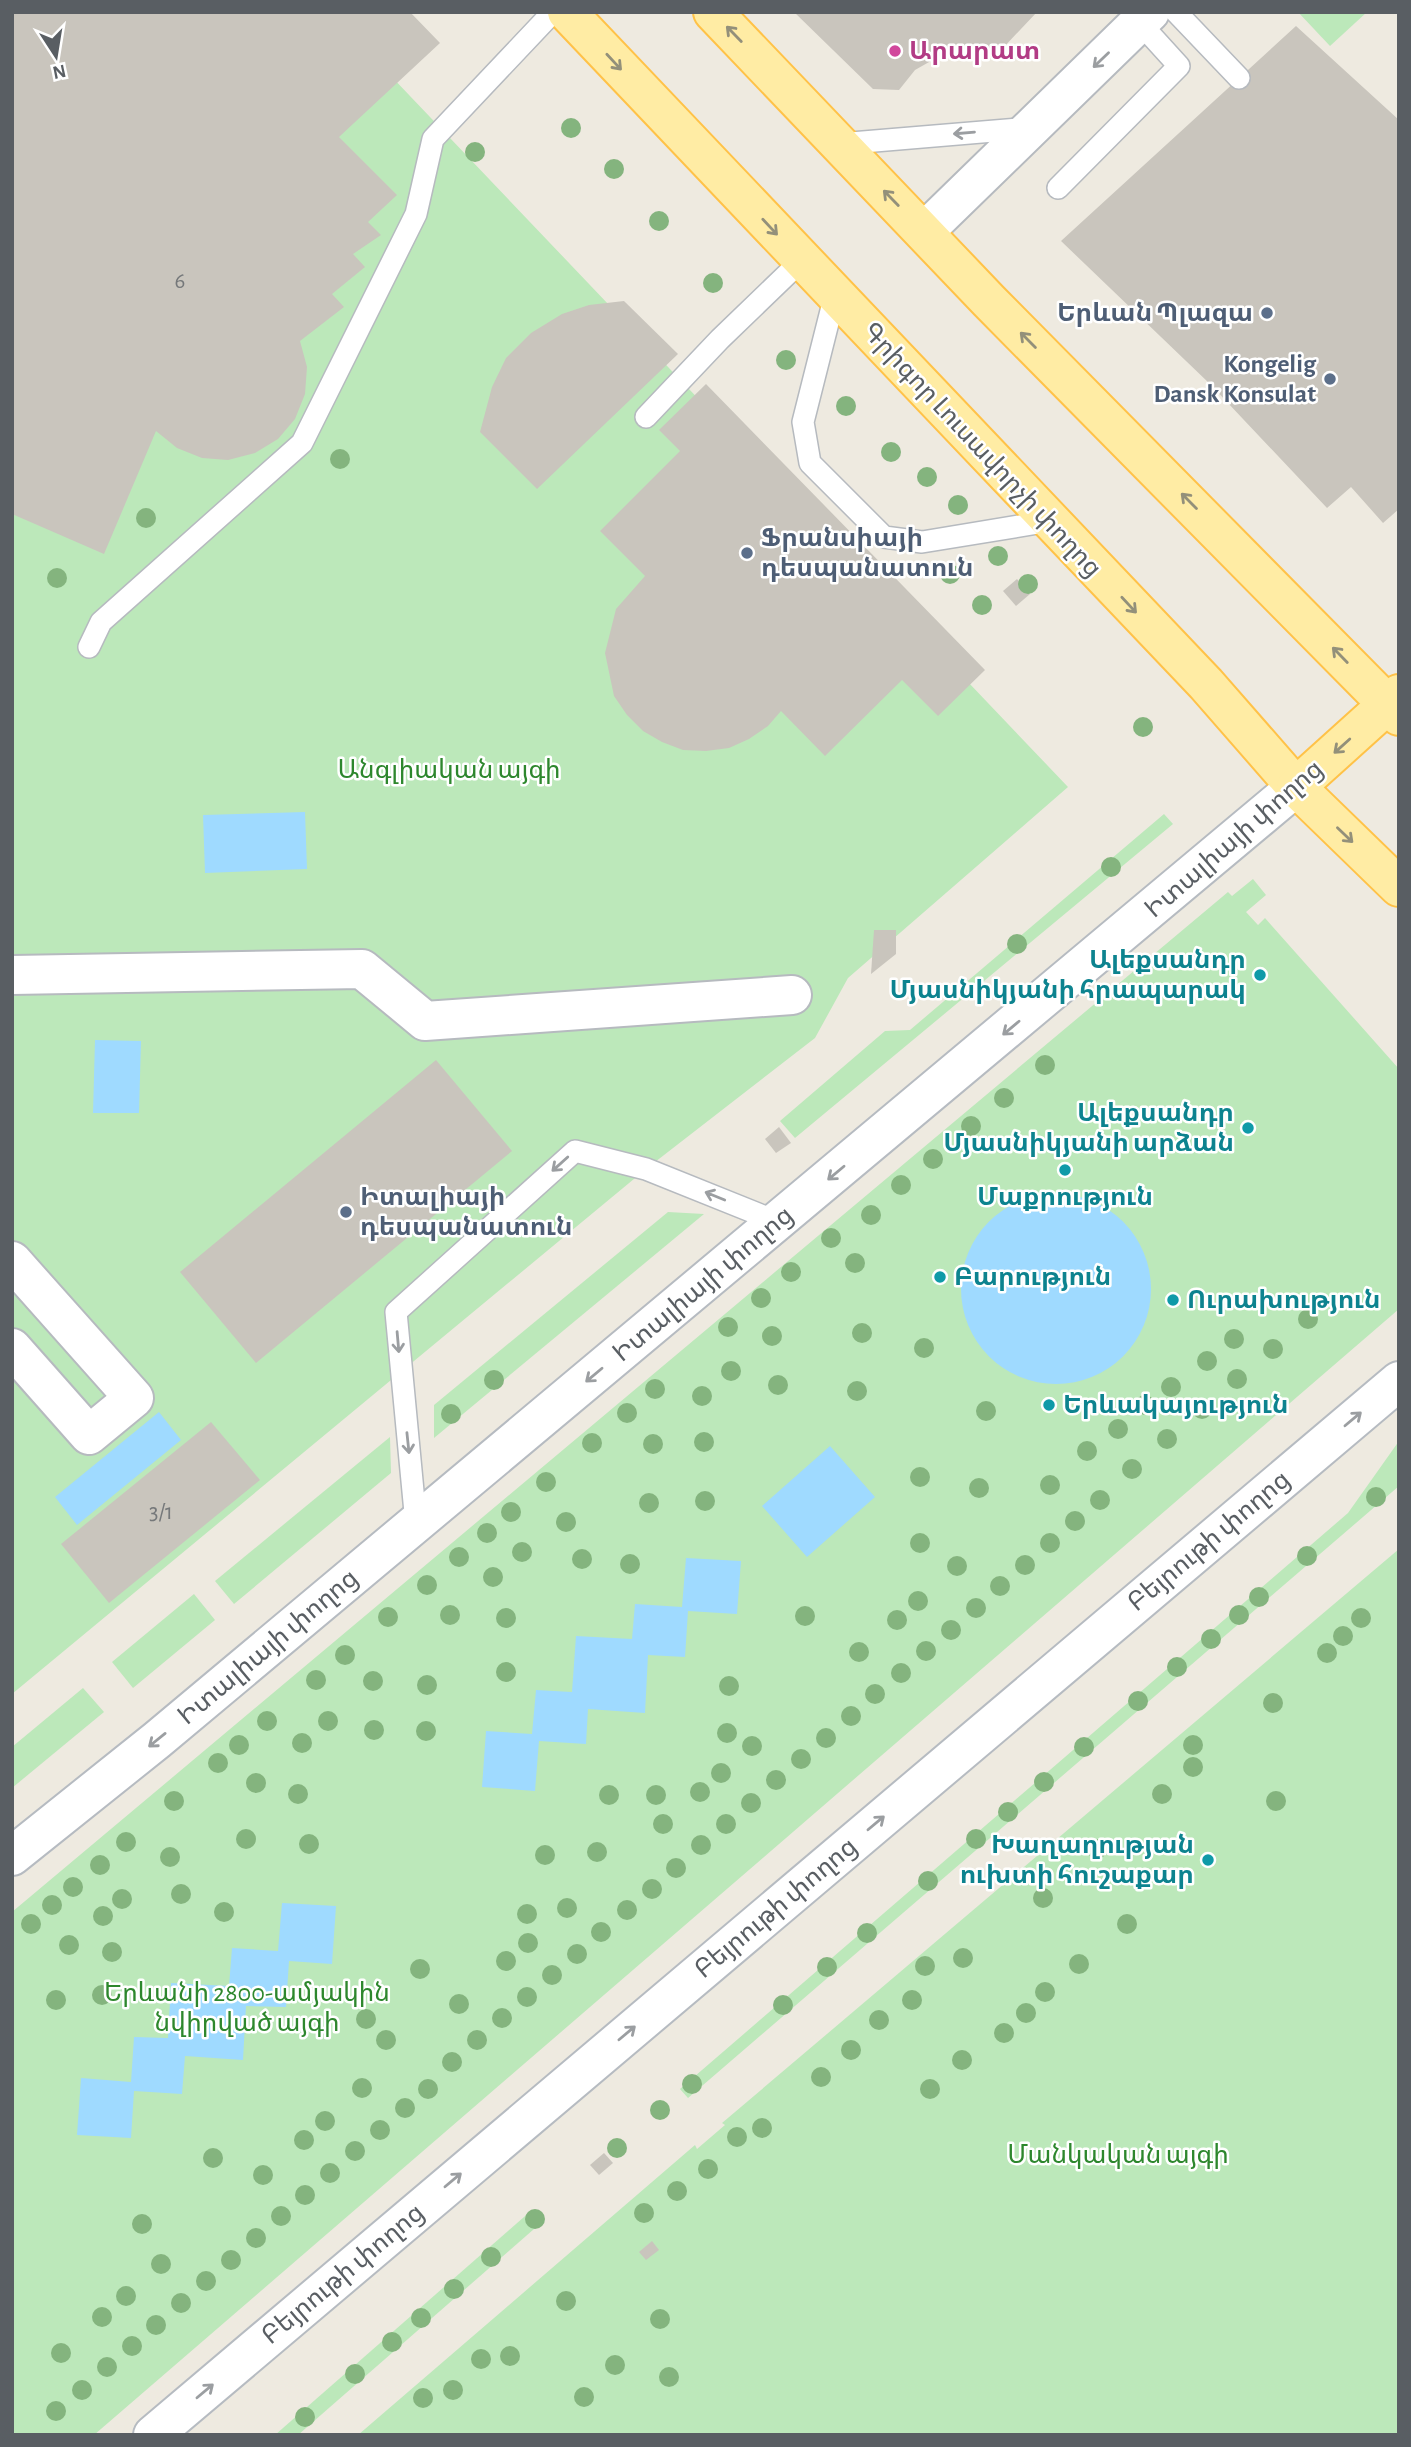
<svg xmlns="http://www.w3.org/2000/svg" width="1411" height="2447" font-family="'Alegreya Sans','Noto Sans Armenian',sans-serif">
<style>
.green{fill:#bce8ba}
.water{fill:#9fdaff}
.building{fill:#c9c5bd}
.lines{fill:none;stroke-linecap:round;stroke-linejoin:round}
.lane-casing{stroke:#b6babf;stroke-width:24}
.street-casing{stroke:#b6babf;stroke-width:42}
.secondary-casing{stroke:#b6bbc1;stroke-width:42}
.primary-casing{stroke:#ffc248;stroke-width:42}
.lane{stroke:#fff;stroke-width:21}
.street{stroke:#fff;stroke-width:38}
.secondary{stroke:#fff;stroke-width:38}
.primary{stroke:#ffeca4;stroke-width:38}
.tree{fill:#84b47e}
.oneway{stroke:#93907a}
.oneway2{stroke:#9b9ea1}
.hotel-dot{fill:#d1479c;stroke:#fff;stroke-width:2.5}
.service-dot{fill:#5c6f8a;stroke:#fff;stroke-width:2.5}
.culture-dot{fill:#0f9aa8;stroke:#fff;stroke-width:2.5}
.labels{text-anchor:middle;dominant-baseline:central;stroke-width:5;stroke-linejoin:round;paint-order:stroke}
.number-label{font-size:23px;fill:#75787a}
.hotel-label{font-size:26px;font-weight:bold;fill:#b23c85;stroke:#fff;text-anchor:start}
.service-label{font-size:26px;font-weight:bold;fill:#4e5e75;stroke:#fff;text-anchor:end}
.street-label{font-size:26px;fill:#595e63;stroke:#fff}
.park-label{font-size:26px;fill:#2d872d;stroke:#fff}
.culture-label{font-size:26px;font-weight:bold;fill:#0d838f;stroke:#fff;text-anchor:end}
</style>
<rect width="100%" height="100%" fill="#eeeae0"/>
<g class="green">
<path d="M12 12H330L1068 787 848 978 815 1038 646 1169 12 1694Z"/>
<path d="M1298 12H1367L1330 46Z"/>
<path d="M1164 814 1173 824 795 1138 780 1121 885 1031 910 1030Z"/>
<path d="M1253 879 1266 895 1246 912 1258 925 1265 918 1399 1069V1309L94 2435H12V1912L1228 892 1232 896Z"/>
<path d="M668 1212 704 1214 434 1438V1405Z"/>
<path d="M390 1437 391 1473 234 1604 215 1581Z"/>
<path d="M1399 1441V1486L688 2098 680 2089 1348 1513Z"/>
<path d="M1399 1549V2435H358L695 2145 697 2149 725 2125 722 2123Z"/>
<path d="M194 1594 215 1620 133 1688 112 1662Z"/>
<path d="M83 1688 104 1712 12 1788V1747Z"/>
<path d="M532 2210 542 2222 298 2435H275Z"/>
</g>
<g class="water">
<path d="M305 812 307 869 205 873 203 815Z"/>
<path d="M95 1040 141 1041 139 1113H93Z"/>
<circle cx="1056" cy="1289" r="95"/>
<path d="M159 1412 181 1440 77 1525 55 1497Z"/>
<path d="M830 1446 875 1497 807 1557 762 1506Z"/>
<path d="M686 1558 741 1561 737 1614 688 1611 685 1657 648 1655 645 1713 588 1709 586 1744 539 1741 535 1791 482 1787 486 1731 532 1734 536 1690 572 1692 576 1636 632 1639 635 1604 682 1607Z"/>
<path d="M282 1903 336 1906 332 1964 289 1961 286 2007 246 2006 243 2060 185 2056 182 2094 134 2091 131 2138 77 2135 81 2078 131 2082 134 2037 168 2038 171 1983 229 1986 232 1948 278 1951Z"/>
</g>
<g class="building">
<path d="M12 12H410L440 43 339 137 397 195 368 222 381 235 353 254 365 267 332 294 344 307 300 341 307 367 305 394 295 419 278 439 255 453 228 460 202 458 177 448 156 431 104 554 12 514Z"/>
<path d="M794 12H1037L1002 49 974 47 945 53 915 70 899 90 873 89Z"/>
<path d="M1296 26 1399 120V509L1383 523 1351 487 1327 508 1210 384 1061 241Z"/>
<path d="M624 301 678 354 537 489 480 432 492 387 506 358 531 333 562 314 589 305Z"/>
<path d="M706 384 985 670 938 716 902 680 825 756 781 711 768 726 749 739 729 748 706 751 683 750 662 742 643 731 627 715 614 696 605 653 616 609 645 576 600 531 680 451 659 430Z"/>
<path d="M1017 579 1030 594 1016 606 1003 591Z"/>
<path d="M874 930H896V954L871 974Z"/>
<path d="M436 1060 512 1151 256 1363 180 1272Z"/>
<path d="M779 1127 791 1143 776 1153 765 1139Z"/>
<path d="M211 1422 260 1480 109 1603 61 1544Z"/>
<path d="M604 2153 613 2163 599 2175 590 2165Z"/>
<path d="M652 2241 659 2250 646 2260 639 2252Z"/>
</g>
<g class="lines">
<defs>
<g id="lane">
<path d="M1176 12 1239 78"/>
<path d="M839 144 1030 128"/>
<path d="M1058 188 1179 66 1139 22"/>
<path d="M835 295 803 422 810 463 884 537 922 542 1050 521"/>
<path d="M646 417 720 339 802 260"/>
<path d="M89 647 101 622 302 443 416 214 433 139 553 12"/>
<path d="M416 1523 396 1312 575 1151 646 1169 778 1222"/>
</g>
<g id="street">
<path d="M924 232 1150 12"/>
<path d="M12 975 362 969 425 1021 792 995"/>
<path d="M12 1261 134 1398 89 1435 12 1348"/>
</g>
<g id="secondary">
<path d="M12 1856 157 1740 1296 787"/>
<path d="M153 2435 1399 1381"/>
</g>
<g id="primary">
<path d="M567 12 1206 684 1296 787 1399 887"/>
<path d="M713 12 989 301 1399 716"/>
<path d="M1296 787 1399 694"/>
</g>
</defs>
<use href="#lane" class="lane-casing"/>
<use href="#street" class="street-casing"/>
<use href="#secondary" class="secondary-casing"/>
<use href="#primary" class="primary-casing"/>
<use href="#lane" class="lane"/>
<use href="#street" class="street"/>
<use href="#secondary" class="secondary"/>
<use href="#primary" class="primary"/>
</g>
<g class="tree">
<circle cx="571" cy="128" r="10"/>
<circle cx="475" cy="152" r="10"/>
<circle cx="614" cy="169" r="10"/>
<circle cx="659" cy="221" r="10"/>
<circle cx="713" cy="283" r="10"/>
<circle cx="786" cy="360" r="10"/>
<circle cx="846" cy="406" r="10"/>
<circle cx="891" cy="452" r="10"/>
<circle cx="340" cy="459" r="10"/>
<circle cx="927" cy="477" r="10"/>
<circle cx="958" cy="505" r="10"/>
<circle cx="146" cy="518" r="10"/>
<circle cx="998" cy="556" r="10"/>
<circle cx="950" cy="574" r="10"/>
<circle cx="57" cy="578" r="10"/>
<circle cx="1028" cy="584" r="10"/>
<circle cx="982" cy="605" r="10"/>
<circle cx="1143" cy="727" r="10"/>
<circle cx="1111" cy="867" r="10"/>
<circle cx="1017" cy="944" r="10"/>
<circle cx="1045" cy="1065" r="10"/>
<circle cx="1004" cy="1098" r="10"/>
<circle cx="971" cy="1126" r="10"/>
<circle cx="933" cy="1159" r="10"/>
<circle cx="901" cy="1185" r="10"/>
<circle cx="871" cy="1215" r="10"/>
<circle cx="831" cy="1238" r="10"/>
<circle cx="855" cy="1263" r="10"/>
<circle cx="791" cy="1272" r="10"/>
<circle cx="761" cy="1298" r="10"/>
<circle cx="1308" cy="1319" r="10"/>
<circle cx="728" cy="1327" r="10"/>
<circle cx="862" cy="1333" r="10"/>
<circle cx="772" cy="1336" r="10"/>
<circle cx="1234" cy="1339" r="10"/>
<circle cx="924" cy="1348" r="10"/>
<circle cx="1273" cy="1349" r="10"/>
<circle cx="1207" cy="1361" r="10"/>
<circle cx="731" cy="1371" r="10"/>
<circle cx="1237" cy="1379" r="10"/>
<circle cx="494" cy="1380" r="10"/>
<circle cx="778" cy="1385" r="10"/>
<circle cx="1171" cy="1387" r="10"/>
<circle cx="655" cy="1389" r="10"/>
<circle cx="857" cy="1391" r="10"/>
<circle cx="702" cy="1396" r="10"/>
<circle cx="1145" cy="1405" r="10"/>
<circle cx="1202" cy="1409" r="10"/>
<circle cx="986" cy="1411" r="10"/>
<circle cx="627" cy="1413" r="10"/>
<circle cx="451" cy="1414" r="10"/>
<circle cx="1118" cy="1429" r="10"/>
<circle cx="1167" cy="1439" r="10"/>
<circle cx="704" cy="1442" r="10"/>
<circle cx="592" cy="1443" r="10"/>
<circle cx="653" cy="1444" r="10"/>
<circle cx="1087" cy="1451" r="10"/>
<circle cx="1132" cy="1469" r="10"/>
<circle cx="920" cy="1477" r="10"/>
<circle cx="546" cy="1482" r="10"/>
<circle cx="1050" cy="1485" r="10"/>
<circle cx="979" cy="1488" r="10"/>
<circle cx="1376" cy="1497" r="10"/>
<circle cx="1100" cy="1500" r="10"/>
<circle cx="705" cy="1501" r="10"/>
<circle cx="649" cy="1503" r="10"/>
<circle cx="511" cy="1512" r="10"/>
<circle cx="1075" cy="1521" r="10"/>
<circle cx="566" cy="1522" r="10"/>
<circle cx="487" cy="1533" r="10"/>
<circle cx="920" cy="1543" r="10"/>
<circle cx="1050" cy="1543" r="10"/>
<circle cx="522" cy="1552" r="10"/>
<circle cx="1307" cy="1556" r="10"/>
<circle cx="459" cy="1557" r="10"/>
<circle cx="582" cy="1559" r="10"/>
<circle cx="630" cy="1564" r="10"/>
<circle cx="1025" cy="1565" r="10"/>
<circle cx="957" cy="1566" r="10"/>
<circle cx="493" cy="1577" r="10"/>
<circle cx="427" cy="1585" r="10"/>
<circle cx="1000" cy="1586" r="10"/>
<circle cx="1259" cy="1597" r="10"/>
<circle cx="918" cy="1601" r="10"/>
<circle cx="976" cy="1608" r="10"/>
<circle cx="450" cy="1615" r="10"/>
<circle cx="1239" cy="1615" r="10"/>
<circle cx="805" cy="1616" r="10"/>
<circle cx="388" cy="1617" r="10"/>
<circle cx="506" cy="1618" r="10"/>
<circle cx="1361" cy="1618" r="10"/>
<circle cx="897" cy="1620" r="10"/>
<circle cx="951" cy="1630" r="10"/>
<circle cx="1343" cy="1636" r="10"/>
<circle cx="1211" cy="1639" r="10"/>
<circle cx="926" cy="1651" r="10"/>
<circle cx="859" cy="1652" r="10"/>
<circle cx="1327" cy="1653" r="10"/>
<circle cx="345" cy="1655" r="10"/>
<circle cx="1177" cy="1667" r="10"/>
<circle cx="506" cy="1672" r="10"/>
<circle cx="901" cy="1673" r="10"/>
<circle cx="316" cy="1680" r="10"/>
<circle cx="373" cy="1681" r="10"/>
<circle cx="427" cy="1685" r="10"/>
<circle cx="729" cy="1686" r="10"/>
<circle cx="875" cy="1694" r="10"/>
<circle cx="1138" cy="1701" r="10"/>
<circle cx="1273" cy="1703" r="10"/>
<circle cx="851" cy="1716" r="10"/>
<circle cx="267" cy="1721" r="10"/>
<circle cx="328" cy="1721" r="10"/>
<circle cx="374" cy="1730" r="10"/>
<circle cx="426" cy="1731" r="10"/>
<circle cx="727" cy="1733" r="10"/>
<circle cx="826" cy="1738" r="10"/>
<circle cx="302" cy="1743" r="10"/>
<circle cx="239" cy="1745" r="10"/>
<circle cx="1193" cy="1745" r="10"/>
<circle cx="752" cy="1746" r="10"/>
<circle cx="1084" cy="1747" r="10"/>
<circle cx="801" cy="1759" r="10"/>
<circle cx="218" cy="1763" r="10"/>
<circle cx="1193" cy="1767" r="10"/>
<circle cx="721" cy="1773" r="10"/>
<circle cx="776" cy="1780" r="10"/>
<circle cx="1044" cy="1782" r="10"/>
<circle cx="256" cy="1783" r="10"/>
<circle cx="700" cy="1792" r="10"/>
<circle cx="298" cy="1794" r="10"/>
<circle cx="1162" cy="1794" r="10"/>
<circle cx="609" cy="1795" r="10"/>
<circle cx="656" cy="1795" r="10"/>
<circle cx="174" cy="1801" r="10"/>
<circle cx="1276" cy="1801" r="10"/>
<circle cx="751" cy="1803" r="10"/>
<circle cx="1008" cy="1812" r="10"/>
<circle cx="663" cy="1824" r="10"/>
<circle cx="726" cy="1824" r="10"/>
<circle cx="246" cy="1839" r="10"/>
<circle cx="976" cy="1839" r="10"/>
<circle cx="126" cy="1842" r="10"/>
<circle cx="309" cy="1844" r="10"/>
<circle cx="701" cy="1845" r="10"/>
<circle cx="1097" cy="1849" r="10"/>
<circle cx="597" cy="1852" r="10"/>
<circle cx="545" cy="1855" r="10"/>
<circle cx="170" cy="1857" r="10"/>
<circle cx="100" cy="1865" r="10"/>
<circle cx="676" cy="1868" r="10"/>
<circle cx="928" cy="1881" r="10"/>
<circle cx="73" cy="1887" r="10"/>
<circle cx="652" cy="1889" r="10"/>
<circle cx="181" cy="1894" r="10"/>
<circle cx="1043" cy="1898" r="10"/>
<circle cx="122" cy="1899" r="10"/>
<circle cx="52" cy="1905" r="10"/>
<circle cx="567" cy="1908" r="10"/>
<circle cx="627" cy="1910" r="10"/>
<circle cx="224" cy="1912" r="10"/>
<circle cx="527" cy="1914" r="10"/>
<circle cx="103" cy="1916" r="10"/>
<circle cx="31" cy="1924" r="10"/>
<circle cx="1127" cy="1924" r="10"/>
<circle cx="601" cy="1932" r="10"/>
<circle cx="867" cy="1933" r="10"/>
<circle cx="528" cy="1943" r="10"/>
<circle cx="69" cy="1945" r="10"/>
<circle cx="112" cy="1952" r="10"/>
<circle cx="577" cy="1954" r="10"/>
<circle cx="963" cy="1958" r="10"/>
<circle cx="506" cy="1961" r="10"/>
<circle cx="1079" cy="1964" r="10"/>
<circle cx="925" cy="1966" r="10"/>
<circle cx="827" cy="1967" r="10"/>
<circle cx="420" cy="1969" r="10"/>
<circle cx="552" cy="1975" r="10"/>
<circle cx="1045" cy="1992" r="10"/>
<circle cx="102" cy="1995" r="10"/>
<circle cx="527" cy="1997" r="10"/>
<circle cx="56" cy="2000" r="10"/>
<circle cx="912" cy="2000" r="10"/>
<circle cx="459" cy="2004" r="10"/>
<circle cx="783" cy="2005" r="10"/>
<circle cx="1026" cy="2013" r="10"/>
<circle cx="502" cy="2018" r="10"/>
<circle cx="366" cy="2019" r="10"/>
<circle cx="879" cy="2020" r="10"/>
<circle cx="1004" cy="2033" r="10"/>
<circle cx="386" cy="2040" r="10"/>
<circle cx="477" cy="2040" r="10"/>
<circle cx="851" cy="2050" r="10"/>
<circle cx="962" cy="2060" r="10"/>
<circle cx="452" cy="2062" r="10"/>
<circle cx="821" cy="2077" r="10"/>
<circle cx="692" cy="2084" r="10"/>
<circle cx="362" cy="2088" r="10"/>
<circle cx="428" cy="2089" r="10"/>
<circle cx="930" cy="2089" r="10"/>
<circle cx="405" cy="2108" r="10"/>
<circle cx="660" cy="2110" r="10"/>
<circle cx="325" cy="2121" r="10"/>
<circle cx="762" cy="2128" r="10"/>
<circle cx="380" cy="2130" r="10"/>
<circle cx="737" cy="2137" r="10"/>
<circle cx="304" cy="2140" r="10"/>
<circle cx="617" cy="2148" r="10"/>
<circle cx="355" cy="2151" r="10"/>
<circle cx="213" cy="2158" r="10"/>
<circle cx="708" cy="2169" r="10"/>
<circle cx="330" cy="2173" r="10"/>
<circle cx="263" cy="2175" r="10"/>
<circle cx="677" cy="2191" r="10"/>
<circle cx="305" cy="2195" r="10"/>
<circle cx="644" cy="2213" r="10"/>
<circle cx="281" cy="2216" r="10"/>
<circle cx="535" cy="2219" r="10"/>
<circle cx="142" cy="2224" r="10"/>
<circle cx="256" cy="2238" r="10"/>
<circle cx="491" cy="2257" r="10"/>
<circle cx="231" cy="2260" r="10"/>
<circle cx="161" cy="2264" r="10"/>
<circle cx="206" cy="2281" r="10"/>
<circle cx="454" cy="2289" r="10"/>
<circle cx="126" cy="2296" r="10"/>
<circle cx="566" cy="2301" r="10"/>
<circle cx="181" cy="2303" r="10"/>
<circle cx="102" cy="2317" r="10"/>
<circle cx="421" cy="2318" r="10"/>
<circle cx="660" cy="2319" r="10"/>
<circle cx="156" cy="2325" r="10"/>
<circle cx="392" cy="2342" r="10"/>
<circle cx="132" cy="2346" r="10"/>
<circle cx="61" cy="2353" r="10"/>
<circle cx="510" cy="2356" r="10"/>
<circle cx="481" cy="2359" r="10"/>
<circle cx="615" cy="2365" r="10"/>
<circle cx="107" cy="2367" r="10"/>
<circle cx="355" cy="2374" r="10"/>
<circle cx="669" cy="2377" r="10"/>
<circle cx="82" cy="2390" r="10"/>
<circle cx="453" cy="2390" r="10"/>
<circle cx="584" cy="2397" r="10"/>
<circle cx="423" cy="2398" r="10"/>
<circle cx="56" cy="2411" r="10"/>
<circle cx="305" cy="2417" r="10"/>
</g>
<defs><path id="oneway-shaft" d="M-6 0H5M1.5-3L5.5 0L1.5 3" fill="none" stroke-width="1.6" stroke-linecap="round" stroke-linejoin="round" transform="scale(1.75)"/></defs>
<g class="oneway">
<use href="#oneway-shaft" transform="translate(734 34) rotate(-134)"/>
<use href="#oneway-shaft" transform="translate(614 62) rotate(47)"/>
<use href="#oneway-shaft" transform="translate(891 198) rotate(-134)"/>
<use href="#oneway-shaft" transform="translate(770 227) rotate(47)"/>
<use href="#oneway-shaft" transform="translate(1028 340) rotate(-135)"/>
<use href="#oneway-shaft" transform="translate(1189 501) rotate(-135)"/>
<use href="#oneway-shaft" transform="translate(1129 605) rotate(47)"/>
<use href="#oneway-shaft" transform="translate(1340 655) rotate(-134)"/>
<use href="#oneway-shaft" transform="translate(1342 746) rotate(138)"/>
<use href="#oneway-shaft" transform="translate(1345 835) rotate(44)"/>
</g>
<g class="oneway2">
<use href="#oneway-shaft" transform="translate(1101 60) rotate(136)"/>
<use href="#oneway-shaft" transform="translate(964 133) rotate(175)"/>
<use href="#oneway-shaft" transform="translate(1011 1028) rotate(140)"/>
<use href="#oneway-shaft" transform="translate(560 1164) rotate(138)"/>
<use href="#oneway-shaft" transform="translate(836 1173) rotate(140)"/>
<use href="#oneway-shaft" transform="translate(715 1196) rotate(-158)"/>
<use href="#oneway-shaft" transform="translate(398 1342) rotate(85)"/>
<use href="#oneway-shaft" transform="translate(594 1375) rotate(140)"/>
<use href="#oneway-shaft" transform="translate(1353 1419) rotate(-40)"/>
<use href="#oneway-shaft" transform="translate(408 1443) rotate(84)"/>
<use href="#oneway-shaft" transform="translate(157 1740) rotate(141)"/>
<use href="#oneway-shaft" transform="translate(876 1823) rotate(-40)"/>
<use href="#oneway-shaft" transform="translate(627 2033) rotate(-40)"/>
<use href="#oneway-shaft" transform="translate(453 2180) rotate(-40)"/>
<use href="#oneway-shaft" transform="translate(205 2391) rotate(-40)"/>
</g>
<circle class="hotel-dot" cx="895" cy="51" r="7"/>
<g class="service-dot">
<circle cx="1267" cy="313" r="7"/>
<circle cx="1330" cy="379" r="7"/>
<circle cx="747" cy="553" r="7"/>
<circle cx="346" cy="1212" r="7"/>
</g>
<g class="culture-dot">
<circle cx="1260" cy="975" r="7"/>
<circle cx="1248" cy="1128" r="7"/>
<circle cx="1065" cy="1170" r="7"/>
<circle cx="940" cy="1277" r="7"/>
<circle cx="1173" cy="1300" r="7"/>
<circle cx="1049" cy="1405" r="7"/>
<circle cx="1208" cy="1860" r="7"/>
</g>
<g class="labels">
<g class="number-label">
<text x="180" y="281">6</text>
<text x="161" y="1512">3/1</text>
</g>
<g class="hotel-label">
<text x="909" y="51">Արարատ</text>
</g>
<g class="service-label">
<text x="1253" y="313">Երևան Պլազա</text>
<text x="1316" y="364">Kongelig<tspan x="1316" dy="30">Dansk Konsulat</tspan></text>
<text x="761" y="538" text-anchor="start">Ֆրանսիայի<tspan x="761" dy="30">դեսպանատուն</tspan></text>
<text x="360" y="1197" text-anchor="start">Իտալիայի<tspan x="360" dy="30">դեսպանատուն</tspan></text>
</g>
<g class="street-label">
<text transform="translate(982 450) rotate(47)">Գրիգոր Լուսավորչի փողոց</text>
<text transform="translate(1234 839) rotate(-41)">Իտալիայի փողոց</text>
<text transform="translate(703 1284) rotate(-40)">Իտալիայի փողոց</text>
<text transform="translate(1209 1541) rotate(-40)">Բեյրութի փողոց</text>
<text transform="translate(268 1647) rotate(-40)">Իտալիայի փողոց</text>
<text transform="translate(776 1908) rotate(-40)">Բեյրութի փողոց</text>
<text transform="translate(343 2274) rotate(-40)">Բեյրութի փողոց</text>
</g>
<g class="park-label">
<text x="449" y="770">Անգլիական այգի</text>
<text x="247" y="1993">Երևանի 2800-ամյակին<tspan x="247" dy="30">նվիրված այգի</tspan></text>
<text x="1118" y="2155">Մանկական այգի</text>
</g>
<g class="culture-label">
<text x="1246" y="960">Ալեքսանդր<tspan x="1246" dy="30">Մյասնիկյանի հրապարակ</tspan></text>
<text x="1234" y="1113">Ալեքսանդր<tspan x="1234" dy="30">Մյասնիկյանի արձան</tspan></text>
<text x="1065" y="1197" text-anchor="middle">Մաքրություն</text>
<text x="954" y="1277" text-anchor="start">Բարություն</text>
<text x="1187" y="1300" text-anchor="start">Ուրախություն</text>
<text x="1063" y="1405" text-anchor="start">Երևակայություն</text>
<text x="1194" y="1845">Խաղաղության<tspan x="1194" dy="30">ուխտի հուշաքար</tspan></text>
</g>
</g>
<rect width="1411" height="2447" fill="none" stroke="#595e63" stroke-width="28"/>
<g transform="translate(56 56) rotate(168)" stroke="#ffffff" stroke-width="5" paint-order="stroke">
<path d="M0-5L12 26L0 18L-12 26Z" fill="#595e63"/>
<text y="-10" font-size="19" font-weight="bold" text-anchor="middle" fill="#595e63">N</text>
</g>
</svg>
